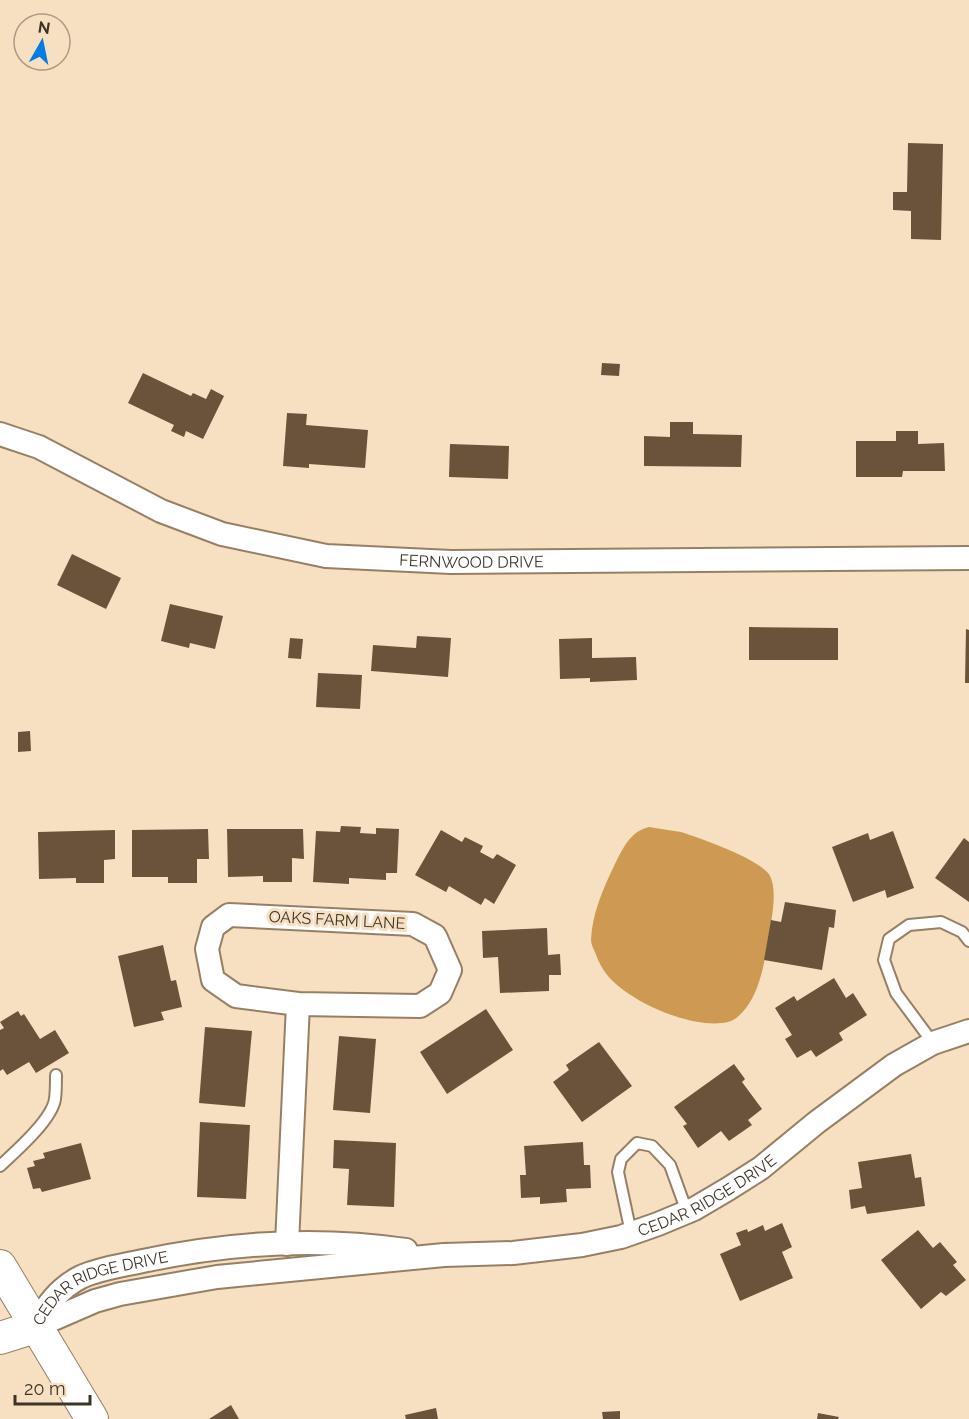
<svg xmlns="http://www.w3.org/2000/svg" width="969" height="1419" font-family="Raleway,sans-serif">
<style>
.water{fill:#ce9a53}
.building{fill:#69543b}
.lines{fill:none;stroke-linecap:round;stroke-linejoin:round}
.service-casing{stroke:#968065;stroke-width:14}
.minor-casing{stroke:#968065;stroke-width:26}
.secondary-casing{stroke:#968065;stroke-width:34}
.service{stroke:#fff;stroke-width:10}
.minor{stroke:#fff;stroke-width:22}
.secondary{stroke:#fff;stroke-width:32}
.labels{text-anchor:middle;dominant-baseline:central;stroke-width:6;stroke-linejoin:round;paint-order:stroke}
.street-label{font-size:16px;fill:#3d3428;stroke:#f7dfc2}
</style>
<rect width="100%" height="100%" fill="#f7dfc2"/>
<path class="water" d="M649 827C659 829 670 830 681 832 699 838 761 859 770 876 778 891 771 923 768 939 765 961 760 990 746 1008 741 1014 736 1020 728 1022 694 1030 631 1003 608 976 603 970 598 961 595 952 593 948 591 944 591 940 592 914 603 889 614 866 622 850 630 831 649 827Z"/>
<g class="building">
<path d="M908 143 943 144 941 240 911 239V211L893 210V192H907Z"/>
<path d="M602 363 620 364 619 376 601 375Z"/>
<path d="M143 373 191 396 193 393 206 399 211 389 224 396 203 439 186 431 184 437 171 431 174 425 128 403Z"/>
<path d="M287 413 307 414 306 425 368 430 365 468 309 464V468L283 466Z"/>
<path d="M670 422H693V434L742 435 741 467 644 466V436L670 437Z"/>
<path d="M896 431H918V444L944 443 945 471H903L902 477H856V441H896Z"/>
<path d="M450 444 509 446 508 479 449 477Z"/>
<path d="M72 554 121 578 106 609 57 585Z"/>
<path d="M170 604 223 616 215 649 190 643 189 648 161 641Z"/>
<path d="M749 627 838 628V660H749Z"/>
<path d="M966 629 969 630V683H965Z"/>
<path d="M417 636 451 638 448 677 371 671 373 645 416 648Z"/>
<path d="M290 638 303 639 301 659 288 658Z"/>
<path d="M592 638V658L636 657 637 680 590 682V678L560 679 559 639Z"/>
<path d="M318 673 362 675 360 709 316 707Z"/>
<path d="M30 731 31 751 18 752V732Z"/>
<path d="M341 826 361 827 360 833 376 834V828L399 829 397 873H386V880L349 878V884L313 882 316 831 340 832Z"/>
<path d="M208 829 209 859H197V883H168V877H132V830Z"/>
<path d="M227 829H303L304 859 292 858V882H263V876L228 877Z"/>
<path d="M115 830V859L104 860V883H76V878L39 879 38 832Z"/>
<path d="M441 830 462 842 465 837 483 846 480 852 493 859 497 854 516 865 494 904 485 898 481 905 449 886 446 892 415 875Z"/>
<path d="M893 831 914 888 887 898 885 890 853 902 832 847 868 833 870 840Z"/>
<path d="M964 838 969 842V902L935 878Z"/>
<path d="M785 902 836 910 834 928 829 927 822 970 764 960 771 920 781 922Z"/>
<path d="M547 928 548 955 560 954 561 975H549V991L500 993 498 957 483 958 482 931Z"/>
<path d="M163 945 171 981 176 980 182 1007 161 1012 164 1020 134 1027 118 956Z"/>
<path d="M834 978 846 998 853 993 867 1015 839 1033 843 1040 816 1057 811 1050 797 1058 785 1039 792 1035 775 1008 794 996 797 1001Z"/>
<path d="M486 1009 513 1050 447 1094 420 1052Z"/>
<path d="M18 1011 21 1016 24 1014 40 1039 55 1030 69 1053 36 1073 29 1062 7 1075 3 1069 0 1071V1030L4 1028 0 1022Z"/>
<path d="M205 1027 252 1031 245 1107 199 1103Z"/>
<path d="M339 1036 376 1039 370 1113 333 1110Z"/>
<path d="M599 1042 632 1086 582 1122 553 1082 569 1070 566 1065Z"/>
<path d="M734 1064 745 1079 742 1082 762 1109 748 1120 752 1125 729 1141 721 1131 698 1148 683 1126 687 1124 674 1107Z"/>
<path d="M200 1122 250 1125 246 1199 197 1197Z"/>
<path d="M334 1140 396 1143 394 1207 347 1205 349 1169 333 1168Z"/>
<path d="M583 1142 584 1165H590L591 1188 566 1189 567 1202 540 1204V1197L521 1198 520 1175H526L524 1146Z"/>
<path d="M81 1143 91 1179 42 1192 40 1188 33 1189 27 1168 35 1166 33 1161 45 1158 43 1153Z"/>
<path d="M911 1154 915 1178 921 1177 925 1206 867 1214 865 1206 851 1209 849 1190 862 1188 858 1162Z"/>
<path d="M782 1223 792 1247 782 1252 793 1278 740 1301 720 1254 741 1245 736 1233 747 1229 748 1232 763 1225 765 1231Z"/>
<path d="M918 1230 933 1248 940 1242 957 1262 953 1265 966 1280 946 1296 941 1292 921 1309 881 1260Z"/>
<path d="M231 1405 239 1419H209Z"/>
<path d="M436 1408 438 1419H406L405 1415Z"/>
<path d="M620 1411V1419H603L602 1412Z"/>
<path d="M818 1413 839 1417 838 1419H817Z"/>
</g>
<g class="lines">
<defs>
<g id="service">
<path d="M933 1043 896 993 884 960 889 939 909 925 941 922 962 932 969 941"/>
<path d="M0 1166C15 1152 52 1120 55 1099 56 1092 56 1083 56 1075"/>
<path d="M631 1233 618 1172 621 1159 637 1143 652 1146 670 1165 687 1212"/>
</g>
<g id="minor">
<path id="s1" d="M0 434 39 447 161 511 222 534 326 556 451 562 969 558"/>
<path d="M287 1244 298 1004 420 1006 440 993 450 970 435 936 413 924 229 915 213 927 207 949 213 980 236 996 298 1004"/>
<path id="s2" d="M35 1327 95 1301 120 1294 217 1277 444 1255 513 1253 582 1245 621 1237 658 1224 694 1209 728 1189 761 1168 817 1122 894 1065 933 1043 969 1031"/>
<path id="s3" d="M35 1327C46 1306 59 1288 81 1277 98 1269 119 1266 138 1262 225 1243 318 1237 406 1250"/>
</g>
<g id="secondary">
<path d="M0 1266 92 1419"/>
<path d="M0 1338 35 1327"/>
</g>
</defs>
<use href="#service" class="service-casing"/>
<use href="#minor" class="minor-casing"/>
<use href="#secondary" class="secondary-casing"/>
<use href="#service" class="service"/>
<use href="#minor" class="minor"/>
<use href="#secondary" class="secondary"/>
</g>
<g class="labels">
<g class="street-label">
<text stroke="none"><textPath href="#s1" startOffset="496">FERNWOOD DRIVE</textPath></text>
<text transform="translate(337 920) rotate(3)">OAKS FARM LANE</text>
<text stroke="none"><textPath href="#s2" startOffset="692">CEDAR RIDGE DRIVE</textPath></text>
<text stroke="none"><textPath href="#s3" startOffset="81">CEDAR RIDGE DRIVE</textPath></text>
</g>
</g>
<g transform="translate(42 42) rotate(9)"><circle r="28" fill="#f7dfc2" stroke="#ad9b84" stroke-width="1.5"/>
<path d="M0-4.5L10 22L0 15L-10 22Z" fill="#007ce2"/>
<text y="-9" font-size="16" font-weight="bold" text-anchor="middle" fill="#3d3428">N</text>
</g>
<path d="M15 1395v9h75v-9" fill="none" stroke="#3d3428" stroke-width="3"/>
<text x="24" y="1395" font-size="18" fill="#3d3428" stroke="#f7dfc2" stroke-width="4.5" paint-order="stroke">20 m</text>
</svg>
